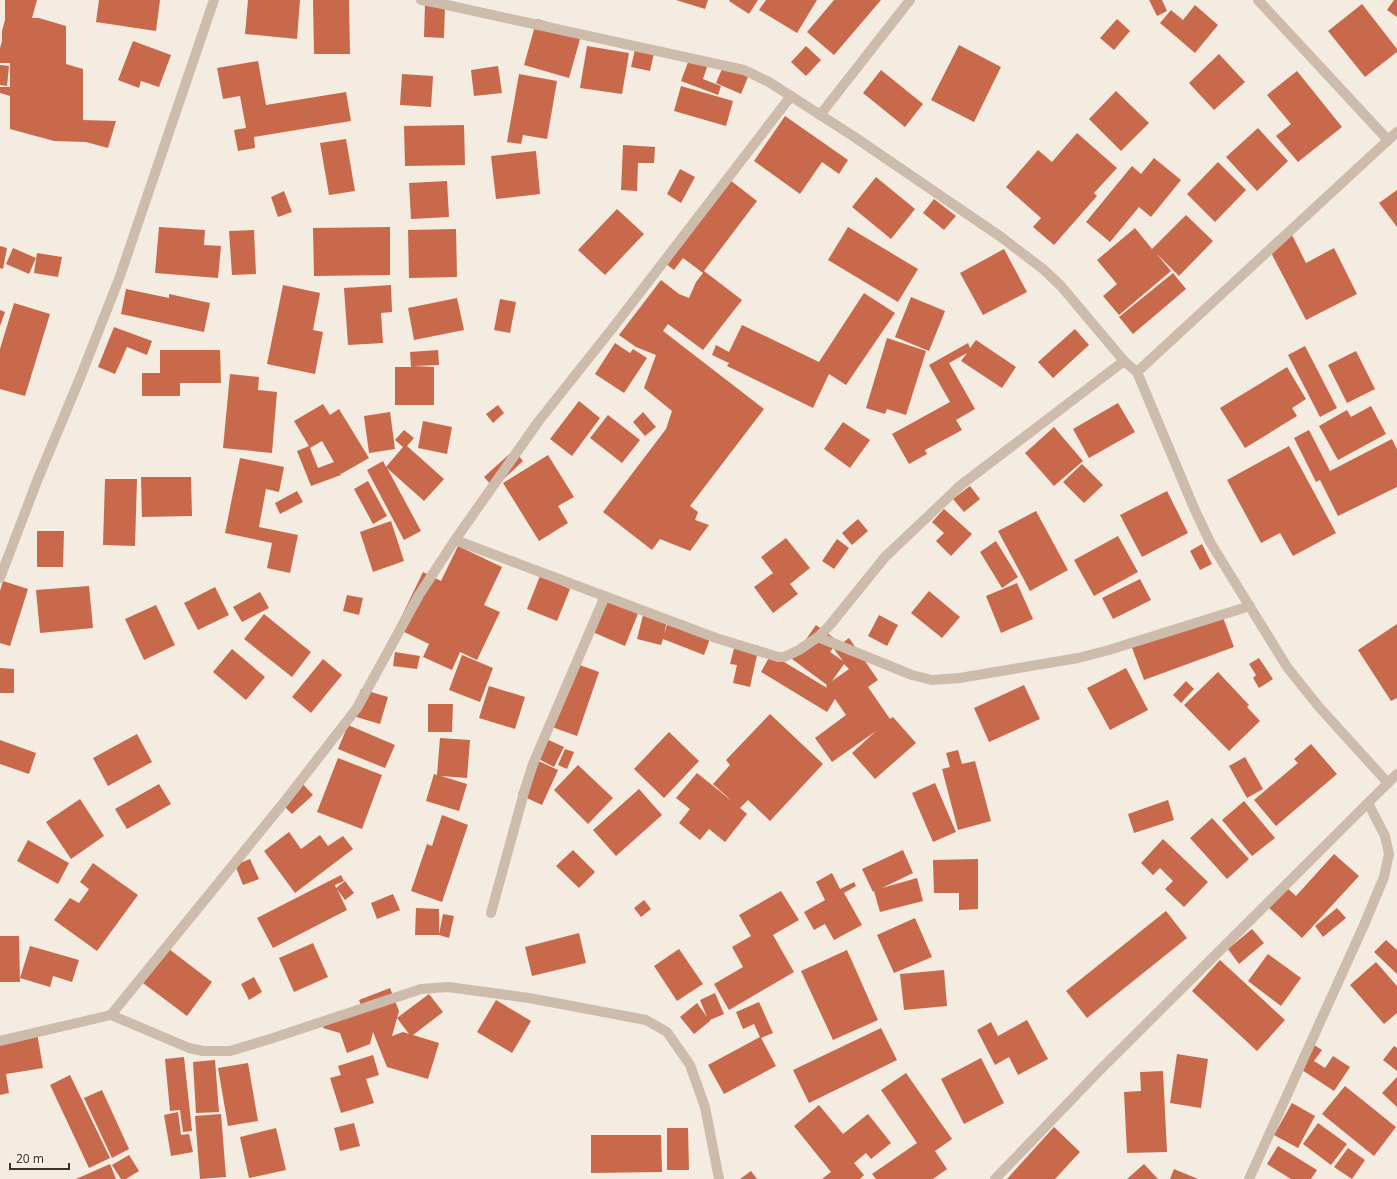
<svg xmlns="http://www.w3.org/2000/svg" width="1397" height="1179" font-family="'Noto Sans',sans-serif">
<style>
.building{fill:#c8694b;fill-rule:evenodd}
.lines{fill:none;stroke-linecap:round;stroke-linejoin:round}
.minor{stroke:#cdbbac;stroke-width:10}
</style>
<rect width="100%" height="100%" fill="#f4ebe1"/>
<g class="building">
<path d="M5 0H37L32 18H39L66 26V64L83 69V120L116 121 108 148 86 142 54 141 10 129V96L0 93V87H10V63H0V48L2 41V31L5 20Z"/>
<path d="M99 0H160L156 31 96 22Z"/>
<path d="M248 0H300L297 39 245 34Z"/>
<path d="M313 0H349L350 54H314Z"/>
<path d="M676 0H708L705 9Z"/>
<path d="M730 0H758L749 14 729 1Z"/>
<path d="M766 0H817L797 33 759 10Z"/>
<path d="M834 0H881L834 55 807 32Z"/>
<path d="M1149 0H1162L1167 11 1157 16Z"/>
<path d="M1394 0H1397V17L1387 10Z"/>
<path d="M425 3 445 4 444 38 424 37Z"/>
<path d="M1362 4 1397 49V52L1365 77 1328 31Z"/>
<path d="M1195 5 1218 25 1195 53 1160 23 1171 10 1183 20Z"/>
<path d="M537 19 582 32 569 78 524 65Z"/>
<path d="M1117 19 1130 31 1114 50 1100 38Z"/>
<path d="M133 41 171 55 159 87 141 81 139 88 118 80Z"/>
<path d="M636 45 655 49 650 71 631 67Z"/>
<path d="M959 45 1001 67 974 122 931 100Z"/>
<path d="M587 46 629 53 622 94 580 88Z"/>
<path d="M806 46 821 60 806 76 791 62Z"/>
<path d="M691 54 709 61 703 79 721 86 718 95 681 81Z"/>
<path d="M1219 54 1245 82 1214 110 1189 83Z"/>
<path d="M258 61 266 105 346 92 351 121 254 137 255 148 238 151 234 130 246 128 240 96 223 99 217 68Z"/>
<path d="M725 62 750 72 741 94 716 83Z"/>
<path d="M0 65 9 66 7 86 0 85Z"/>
<path d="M498 66 502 93 474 96 471 70Z"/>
<path d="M881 70 923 104 905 127 863 93Z"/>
<path d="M1297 71 1342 127 1298 162 1276 136 1291 124 1267 95Z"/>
<path d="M402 74 433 76 431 107 400 105Z"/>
<path d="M519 74 557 81 547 139 523 135 521 144 507 142Z"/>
<path d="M681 86 733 101 726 126 674 111Z"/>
<path d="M1116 91 1149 123 1121 151 1089 119Z"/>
<path d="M785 116 848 160 839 174 822 162 800 194 754 161Z"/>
<path d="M464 125 465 165 405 166 404 126Z"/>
<path d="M1258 128 1288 161 1257 191 1226 157Z"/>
<path d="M1077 133 1117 168 1094 193 1097 196 1054 245 1033 227 1041 218 1006 187 1038 150 1052 162Z"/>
<path d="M346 139 355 191 329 195 320 143Z"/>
<path d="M623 145 655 147 654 163H638L637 191 621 190Z"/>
<path d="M536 151 540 194 496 199 491 156Z"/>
<path d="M1154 158 1181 180 1151 217 1139 207 1110 242 1086 222 1132 166 1141 174Z"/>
<path d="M1218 162 1246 190 1215 222 1187 194Z"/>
<path d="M680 169 695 177 681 203 667 194Z"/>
<path d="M876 177 915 209 891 239 852 207Z"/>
<path d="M730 180 757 201 704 271 742 300 703 350 668 324 663 331 764 409 690 506 698 512 695 520 709 525 690 551 660 539 652 550 603 512 666 429 672 411 644 388 656 355 636 347 619 335 661 280 679 294 689 298 696 282 703 273 683 258 674 270 666 264Z"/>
<path d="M447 181 449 217 411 219 409 183Z"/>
<path d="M1397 190V227L1379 203Z"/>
<path d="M284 191 292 212 278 217 271 197Z"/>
<path d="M934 199 956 216 944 230 923 213Z"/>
<path d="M617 209 644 234 605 275 578 250Z"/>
<path d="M1186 215 1213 241 1179 276 1156 253 1171 271 1119 315 1103 296 1117 284 1097 260 1135 228 1152 249Z"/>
<path d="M159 227 205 230 204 245 221 246 218 278 155 273Z"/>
<path d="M390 227V275L314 276 313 228Z"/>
<path d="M848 227 918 269 898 302 828 260Z"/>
<path d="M456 229 457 277 409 278 408 230Z"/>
<path d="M254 230 256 274 232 275 229 231Z"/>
<path d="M1291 233 1306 263 1334 248 1357 294 1306 320 1267 245Z"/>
<path d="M0 246 7 248 3 269 0 268Z"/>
<path d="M13 248 36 258 29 274 6 264Z"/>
<path d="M1004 249 1027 292 983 315 960 273Z"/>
<path d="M37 253 62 257 58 277 34 273Z"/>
<path d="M1173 273 1186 289 1133 334 1119 317Z"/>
<path d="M283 285 320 293 313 330 323 332 315 374 267 364Z"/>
<path d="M391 285 392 312 381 313 383 343 348 345 344 288Z"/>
<path d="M126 289 169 298V294L210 303 204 332 121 314Z"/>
<path d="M864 293 895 313 846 385 829 374 813 408 727 366 729 363 712 355 716 345 729 352 742 325 819 362Z"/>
<path d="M911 297 945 311 929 351 895 337Z"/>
<path d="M457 298 464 330 414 340 408 308Z"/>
<path d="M500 299 516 302 510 333 494 330Z"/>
<path d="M14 303 50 314 25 396 0 389V349Z"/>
<path d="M0 310 5 312 0 326Z"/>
<path d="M114 327 152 341 147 355 127 347 115 374 98 367Z"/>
<path d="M1075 329 1089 345 1053 378 1038 362Z"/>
<path d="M887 338 926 351 906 415 887 409 885 414 866 408Z"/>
<path d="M976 340 1016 367 1002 388 961 361 967 353 949 363 975 409 956 420 962 430 925 450 927 454 909 464 892 434 950 402 929 365 968 343 970 348Z"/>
<path d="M615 343 630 353 633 349 647 358 624 393 595 374Z"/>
<path d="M1305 346 1337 408 1320 417 1288 355Z"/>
<path d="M160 350H220L221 383H180V396H142V373H160Z"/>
<path d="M438 350 439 365 413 366 434 367V405H395V367H411L410 352Z"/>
<path d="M1356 351 1375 389 1347 403 1328 365Z"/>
<path d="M1287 367 1306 399 1292 408 1297 416 1245 448 1220 408Z"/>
<path d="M230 374 259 377 258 390 277 392 272 453 223 448Z"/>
<path d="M579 401 600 418 572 456 550 439Z"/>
<path d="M1118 403 1135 432 1089 458 1073 429Z"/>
<path d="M323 404 330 415 339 409 369 458 341 474 339 470 341 475 311 486 297 451 309 446 294 421ZM322 441 334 462 318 468 310 448Z"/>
<path d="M498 405 504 413 493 423 486 414Z"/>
<path d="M1371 406 1386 434 1338 460 1319 426 1347 410 1351 417Z"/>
<path d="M390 412 395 449 369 453 364 416Z"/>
<path d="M643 412 656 427 645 436 633 422Z"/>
<path d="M608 415 640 440 622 463 590 438Z"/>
<path d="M423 421 452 427 447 454 418 448Z"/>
<path d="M843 422 870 440 850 468 824 449Z"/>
<path d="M1054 427 1083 461 1054 486 1025 453Z"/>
<path d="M404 430 414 438 407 446 444 479 424 501 387 468 421 531 404 540 367 470 383 461 386 467 403 447 395 440Z"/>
<path d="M1309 430 1330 471 1392 439 1397 449V487L1338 516 1320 480 1316 482 1294 438Z"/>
<path d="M1289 446 1336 533 1293 556 1280 533 1261 543 1227 480Z"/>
<path d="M514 450 523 461 494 488 484 477Z"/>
<path d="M548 455 574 497 558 506 568 523 539 541 503 483Z"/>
<path d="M240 458 284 467 279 492 266 489 259 527 298 535 290 573 267 568 272 543 225 533Z"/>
<path d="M1082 464 1103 485 1084 503 1063 482Z"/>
<path d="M141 477H191L192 516 142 517Z"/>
<path d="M105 479H137L135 546 103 545Z"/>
<path d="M368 481 387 516 373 524 354 489Z"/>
<path d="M970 486 980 499 964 512 953 499Z"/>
<path d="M297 491 303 502 280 514 275 503Z"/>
<path d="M1167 491 1188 533 1142 557 1120 515Z"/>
<path d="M944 509 972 534 951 556 936 541 944 533 932 522Z"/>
<path d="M1036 511 1068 570 1030 591 998 531Z"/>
<path d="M858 519 868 531 852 545 842 533Z"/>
<path d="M391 521 404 561 373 572 360 532Z"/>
<path d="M37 531H64L63 567H37Z"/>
<path d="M1118 536 1138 572 1094 596 1074 560Z"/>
<path d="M786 538 810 568 790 584 798 594 773 613 754 587 773 573 761 557Z"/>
<path d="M837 539 849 548 834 569 822 561Z"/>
<path d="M996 541 1018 577 1002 588 980 552Z"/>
<path d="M1202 544 1212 564 1200 570 1190 551Z"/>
<path d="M458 546 502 567 484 605 500 612 477 660 460 652 452 670 423 657 429 644 396 628 423 572 441 581Z"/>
<path d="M540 576 570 589 557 621 527 609Z"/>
<path d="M1140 579 1151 600 1113 619 1102 598Z"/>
<path d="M3 581 28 589 10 646 0 643V591Z"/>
<path d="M1017 583 1033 619 1001 633 986 596Z"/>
<path d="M89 586 93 628 40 633 36 590Z"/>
<path d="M215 587 229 615 198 630 184 603Z"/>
<path d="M929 591 960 617 942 638 911 613Z"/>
<path d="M260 592 269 608 242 622 233 607Z"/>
<path d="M347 595 363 598 359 615 343 611Z"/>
<path d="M602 595 639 611 625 646 588 630Z"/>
<path d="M156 605 175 645 144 660 125 619Z"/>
<path d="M644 611 668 617 664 634 669 619 711 636 704 655 663 639 661 645 637 639Z"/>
<path d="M1221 612 1234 647 1144 680 1131 645Z"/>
<path d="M264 614 311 652 292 677 244 639Z"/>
<path d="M879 615 898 625 887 646 868 636Z"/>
<path d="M1397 624V698L1391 701 1358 650Z"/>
<path d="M816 625 838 641 830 652 843 661 834 649 849 638 878 680 868 687 890 719 893 717 916 743 875 779 852 753 876 731 832 762 815 738 846 715 835 699 827 712 761 672 771 654 827 688 826 686 827 685 792 659ZM844 664 849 669 832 681Z"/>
<path d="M736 641 759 646 750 687 733 683 737 665 730 664Z"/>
<path d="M232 649 265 677 246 700 213 672Z"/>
<path d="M395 652 420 656 417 669 393 666Z"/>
<path d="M462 655 493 668 480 702 449 690Z"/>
<path d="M1259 658 1273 679 1259 688 1253 678 1256 675 1249 664Z"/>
<path d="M323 659 342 675 311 713 292 697Z"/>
<path d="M574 663 599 672 577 736 552 727Z"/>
<path d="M0 668 14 669V693H0Z"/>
<path d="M1126 668 1148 710 1110 730 1087 688Z"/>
<path d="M1218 672 1249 705 1247 707 1260 721 1229 751 1184 705Z"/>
<path d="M1186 681 1194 689 1181 703 1173 695Z"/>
<path d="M1024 685 1040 719 989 742 974 708Z"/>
<path d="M489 686 525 697 515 729 479 718Z"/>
<path d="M361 689 388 697 380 724 353 716Z"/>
<path d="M428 704H453L452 732H428Z"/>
<path d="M770 714 823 764 770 821 748 800 740 808 747 814 725 842 709 829 700 840 679 823 690 809 676 798 697 773 733 802 713 784 730 765 726 760Z"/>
<path d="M348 725 395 745 385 768 338 749Z"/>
<path d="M669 732 699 761 664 798 634 769Z"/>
<path d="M137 734 152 762 108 786 93 758Z"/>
<path d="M542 737 564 747 554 767 533 756Z"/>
<path d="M440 738 470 740 467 778 441 776 467 784 459 811 426 801 434 774 437 775Z"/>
<path d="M0 740 36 753 29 774 0 764Z"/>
<path d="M1311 744 1337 774 1276 826 1254 800 1298 763 1294 759Z"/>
<path d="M565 749 574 752 567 769 558 765Z"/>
<path d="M958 750 962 764 975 761 991 821 958 830 942 769 950 767 946 753Z"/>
<path d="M1245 757 1263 789 1247 798 1229 766Z"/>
<path d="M338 758 382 775 362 829 317 812Z"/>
<path d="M534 759 558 770 542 805 518 794Z"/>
<path d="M578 765 613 798 588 824 554 790Z"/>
<path d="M300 781 313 795 292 814 279 801Z"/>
<path d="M935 783 956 832 933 842 912 793Z"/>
<path d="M159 784 171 804 127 829 115 809Z"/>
<path d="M639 789 662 815 616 856 593 830Z"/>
<path d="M80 799 104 836 71 859 46 822Z"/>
<path d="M1168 800 1174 820 1134 833 1128 814Z"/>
<path d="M1244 801 1275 838 1252 856 1222 820Z"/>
<path d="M442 815 468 825 442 902 411 891 427 844 432 846Z"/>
<path d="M1212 818 1249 859 1227 879 1190 838Z"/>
<path d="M289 832 301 849 320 835 328 846 343 836 353 849 295 893 264 851Z"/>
<path d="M1163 839 1208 882 1184 907 1165 889 1173 881 1160 868 1153 875 1141 863Z"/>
<path d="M28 840 69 863 58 884 17 861Z"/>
<path d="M573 850 595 872 579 888 556 866Z"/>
<path d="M903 850 913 873 882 888 917 878 923 901 880 912 874 891 873 892 862 869Z"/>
<path d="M1334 854 1359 876 1302 938 1268 907 1286 887 1296 896Z"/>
<path d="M250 859 259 879 243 885 235 865Z"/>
<path d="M978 859V909L959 910V893H934L933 860Z"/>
<path d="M93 863 138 895 97 951 54 920 70 898 79 903 89 889 80 882Z"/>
<path d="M832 873 840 889 854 882 856 886 844 893 862 925 834 940 825 924 814 930 804 912 825 900 816 882Z"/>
<path d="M341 875 344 881 335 885 336 888 345 881 354 893 345 900 337 889 347 910 273 948 257 918Z"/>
<path d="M781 891 799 920 773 935 794 972 729 1010 714 984 743 967 732 947 751 936 739 915Z"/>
<path d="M393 894 400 910 377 919 371 903Z"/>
<path d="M644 900 651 909 641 917 634 908Z"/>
<path d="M416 908 439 909V934L443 914 454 916 449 938 439 935H415Z"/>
<path d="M1337 908 1346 918 1323 937 1315 926Z"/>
<path d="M1166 911 1187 938 1087 1018 1066 991Z"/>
<path d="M915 918 932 957 894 973 877 935Z"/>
<path d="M1252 929 1264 943 1239 964 1228 949Z"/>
<path d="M579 933 586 963 532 976 525 947Z"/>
<path d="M0 936H19L20 982H0Z"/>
<path d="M1386 940 1397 950V974L1374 952Z"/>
<path d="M313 943 328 977 294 992 279 958Z"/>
<path d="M30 946 79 960 72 982 53 976 50 987 20 978Z"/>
<path d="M169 949 212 982 187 1016 143 983Z"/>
<path d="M679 949 703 984 677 1001 654 966Z"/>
<path d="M847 950 878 1020 833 1040 801 971Z"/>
<path d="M1268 954 1301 978 1281 1006 1248 981Z"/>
<path d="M1220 960 1285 1020 1257 1051 1192 991Z"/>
<path d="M1376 962 1397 986V1013L1384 1024 1350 985Z"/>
<path d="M944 970 947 1006 904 1010 900 974Z"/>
<path d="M254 977 262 992 249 1000 241 984Z"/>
<path d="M390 988 399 1011 392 1036 403 1032 409 1034 397 1018 429 994 443 1012 413 1035 439 1043 428 1079 387 1067 373 1032 370 1044 347 1053 340 1033 323 1028 325 1019 361 1005 359 1000Z"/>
<path d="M715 993 724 1014 710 1020V1021L694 1034 680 1017 697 1003 707 1017 700 1000Z"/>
<path d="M496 1000 531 1021 512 1053 477 1032Z"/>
<path d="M759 1002 773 1033 761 1038 776 1066 724 1094 708 1065 760 1037 754 1024 743 1029 736 1012Z"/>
<path d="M1027 1020 1048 1059 1018 1075 1009 1057 995 1065 977 1030 991 1022 998 1036Z"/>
<path d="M881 1028 897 1060 809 1103 793 1070Z"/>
<path d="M37 1033 43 1068 6 1074 9 1093 0 1095V1039Z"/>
<path d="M1311 1043 1322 1050 1314 1061 1325 1068 1333 1056 1350 1067 1334 1091 1296 1066Z"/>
<path d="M1394 1046 1397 1048V1071L1383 1060Z"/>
<path d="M1177 1054 1208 1059 1201 1108 1170 1103Z"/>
<path d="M373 1055 379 1075 366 1079 374 1103 341 1113 330 1078 341 1075 338 1066Z"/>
<path d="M184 1057 192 1131 183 1132 180 1110 170 1111 165 1059Z"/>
<path d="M981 1058 1004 1103 964 1124 941 1079Z"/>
<path d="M215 1060 219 1112 196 1113 193 1062Z"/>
<path d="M248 1063 258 1121 228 1126 218 1068Z"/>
<path d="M1163 1071 1167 1152 1127 1153 1124 1092 1141 1091 1140 1072Z"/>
<path d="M906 1073 952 1139 935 1151 947 1169 933 1179H876L872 1174 917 1143 881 1090Z"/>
<path d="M70 1075 110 1158 89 1168 50 1085Z"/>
<path d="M1397 1077V1107L1382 1093Z"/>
<path d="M1345 1086 1396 1127 1374 1156 1322 1114Z"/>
<path d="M102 1090 129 1149 112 1158 84 1098Z"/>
<path d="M1292 1103 1315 1116 1298 1148 1274 1135Z"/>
<path d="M819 1105 843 1134 868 1114 891 1143 871 1159 866 1153 854 1163 864 1175 860 1179H822L831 1172 794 1126Z"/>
<path d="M178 1112 181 1135 189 1134 193 1152 171 1156 164 1115Z"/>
<path d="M221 1114 226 1177 200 1179 195 1116Z"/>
<path d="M354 1123 360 1146 340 1151 334 1128Z"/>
<path d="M1318 1123 1347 1144 1331 1165 1303 1144Z"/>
<path d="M1054 1127 1080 1152 1055 1179H1007Z"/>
<path d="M276 1128 286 1170 249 1178 240 1137Z"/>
<path d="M667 1128H688L689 1170H667Z"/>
<path d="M591 1135H661L662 1172 591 1173Z"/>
<path d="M1278 1146 1317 1170 1311 1179H1291L1267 1164Z"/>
<path d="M1348 1148 1365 1160 1352 1179 1334 1167Z"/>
<path d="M129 1155 139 1171 126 1179H121L112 1165Z"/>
<path d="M110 1164 116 1179H76Z"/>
<path d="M1144 1164 1158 1179H1127Z"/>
<path d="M1174 1169 1198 1179H1170Z"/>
<path d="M751 1171 757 1179H740Z"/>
</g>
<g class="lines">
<g class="minor">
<path d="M421 0 438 3 744 70 769 82 853 136 1001 237 1043 269 1061 286 1124 361 1137 372 1194 508 1210 542 1287 667 1319 707 1388 783"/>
<path d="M1258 0 1388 140"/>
<path d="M820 115 910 0"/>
<path d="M1137 372 1397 132"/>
<path d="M455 540 716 638 778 657H784L799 650 818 637 830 625 885 557 961 485 1124 361"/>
<path d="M0 578 37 481 80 378 119 279 214 0"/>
<path d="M818 637 912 675 932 680 960 678 1078 658 1109 650 1250 606"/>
<path d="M491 913 525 789 533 764 605 596"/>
<path d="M111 1015 281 806 357 708 419 595 455 540 538 422 615 325 791 96"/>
<path d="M0 1041 111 1015 189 1048 203 1051H230L270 1039 421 989 448 987 529 998 646 1020 667 1032 690 1065 705 1107 719 1179"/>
<path d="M995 1179 1098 1072 1397 774"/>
<path d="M1249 1179 1364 925 1384 877 1389 854 1385 836 1368 803"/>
</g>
</g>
<path d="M10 1163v6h59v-6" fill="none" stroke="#3b302b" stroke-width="2"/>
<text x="16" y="1163" font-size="12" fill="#3b302b" stroke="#fbf5ee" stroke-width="3" paint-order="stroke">20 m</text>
</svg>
